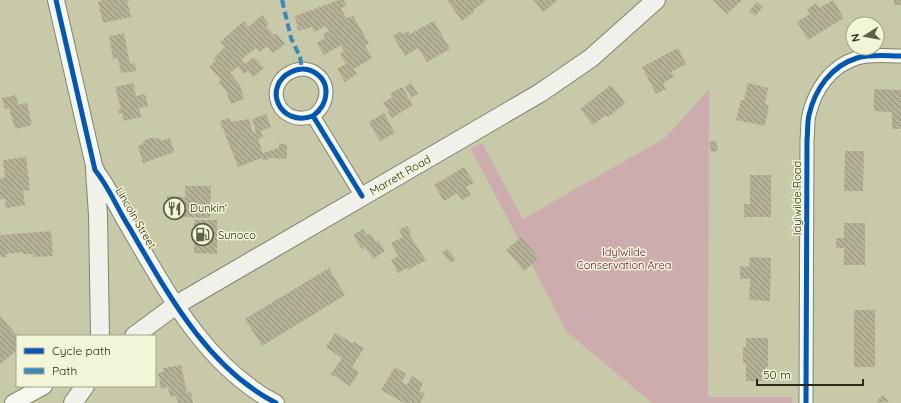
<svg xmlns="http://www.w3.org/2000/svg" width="901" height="403" font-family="Quicksand,sans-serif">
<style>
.park{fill:#ccacac}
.building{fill:url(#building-back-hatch)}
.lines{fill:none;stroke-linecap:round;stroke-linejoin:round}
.minor-casing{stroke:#83846c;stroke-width:15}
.tertiary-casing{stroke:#83846c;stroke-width:18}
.secondary-casing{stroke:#83846c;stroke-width:20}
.minor{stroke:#f7f7f2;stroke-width:13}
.tertiary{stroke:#f7f7f2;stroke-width:16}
.secondary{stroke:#f2f0ea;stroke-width:18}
.quiet{stroke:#3a89bc;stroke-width:4;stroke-dasharray:8 4;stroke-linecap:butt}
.cycleway-casing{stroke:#f3f5d8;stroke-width:8}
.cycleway{stroke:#0057b8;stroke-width:5}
.labels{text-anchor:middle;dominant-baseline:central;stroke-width:3;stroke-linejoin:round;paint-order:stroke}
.street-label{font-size:11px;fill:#292a13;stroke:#f3f5d8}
.poi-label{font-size:11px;fill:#292a13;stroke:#f3f5d8;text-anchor:start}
.park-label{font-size:11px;fill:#681043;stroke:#f3f5d8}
</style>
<defs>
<pattern id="building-back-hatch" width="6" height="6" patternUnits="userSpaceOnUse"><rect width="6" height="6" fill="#b4b197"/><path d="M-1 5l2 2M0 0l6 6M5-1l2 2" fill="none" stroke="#92907a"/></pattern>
</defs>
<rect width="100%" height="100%" fill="#c7c9a9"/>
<path class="park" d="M709 89 708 397H792V403H652L567 332 471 149 482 143 523 219 665 138Z"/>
<g class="building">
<path d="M104 0H127L131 17 103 23 98 2Z"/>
<path d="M339 0H343L347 6 341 8 346 18 353 16 369 43 365 46 372 58 354 69 357 74 345 82 337 69 346 64 340 54 344 51 341 45 324 55 317 43 325 38 323 34 329 31 326 26 315 32 312 27 298 31 295 16Z"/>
<path d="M447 0H487L473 10 474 12 462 21Z"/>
<path d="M534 0H558L543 12Z"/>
<path d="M713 0H742L727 14Z"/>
<path d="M833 0 844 18 808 40 797 22 810 14 807 9 816 3 819 8Z"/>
<rect x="894" y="0" width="7" height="5"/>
<path d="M757 2 763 7 755 16 749 11Z"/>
<path d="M262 15 269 24 266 26 274 35 276 33 285 44 273 53 267 46 260 52 256 48 241 60 245 64 254 57 264 68 253 77 248 71 244 74 238 67 230 73 240 85 244 99 231 104 226 91 219 82 221 80 209 67 216 60 214 58 225 47 220 42 244 21 248 27Z"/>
<path d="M434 21 450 49 427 62 418 48 405 56 393 36 401 31 403 34 408 31 410 34Z"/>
<path d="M124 33 130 64 135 63 136 71 121 73 118 58 113 59 109 36Z"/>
<path d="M678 48 686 64 671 72 674 77 663 83 666 89 656 94 642 67Z"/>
<path d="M133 83 136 96 145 94 148 106 139 108 141 117 124 121 122 113 119 114 118 110 121 109 115 87Z"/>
<path d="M411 83 418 94 411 98 405 87Z"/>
<path d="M748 83 768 88 765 104 769 105 765 126 736 120 741 100H744Z"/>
<path d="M611 85 625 103 608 117 606 115 593 125 580 109Z"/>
<path d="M402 87 413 105 392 118 383 103 392 97 390 94Z"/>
<path d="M874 89 901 90V129H892V112L874 111Z"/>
<path d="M16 95 18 105 27 103 32 125 15 129 9 108 5 109 2 98Z"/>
<path d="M384 113 395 133 380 141 369 122Z"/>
<path d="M266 114 271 127 261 131 263 137 258 139 263 153 279 148V143L287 145V159L271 158 263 161 262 158 238 167 220 121 229 118 231 122 249 119 253 133 256 132 252 119Z"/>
<path d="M154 137 155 139 160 138 161 141 170 138 174 152 143 163 138 146 144 143 143 141Z"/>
<path d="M716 140 718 151 711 152 709 142Z"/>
<path d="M845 151H864L863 191H844Z"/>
<path d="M26 157 30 190 23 191 25 205 6 208 5 199H0V178H5L3 160Z"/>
<path d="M464 167 474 183 466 187 471 195 462 200 457 193 444 201 434 185Z"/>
<path d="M750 175H771V217H744V204H750Z"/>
<path d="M185 186H211L210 218 166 216 167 196 185 197Z"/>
<path d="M194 220H217V254L194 253Z"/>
<path d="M844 223H865V265H844V248H836V238H844Z"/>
<path d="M407 226 411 233 409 234 426 260 408 270 407 268 398 273 391 260 398 256 391 243 403 237 399 230Z"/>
<path d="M363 229 366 235 370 233 376 242 378 240 385 251 373 259 365 247 362 249 353 235Z"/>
<path d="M51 231 53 256 34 257 33 254H23V252L6 254V257H0V235Z"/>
<path d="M521 237 539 258 524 271 506 250Z"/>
<path d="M447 249 456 259 451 263 442 253Z"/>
<path d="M750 257 771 258 770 301 749 300 750 279H740V266L749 267Z"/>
<path d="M329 268 345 295 262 346 245 319Z"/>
<rect x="854" y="310" width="21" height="57"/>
<path d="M0 316 17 336V350L0 364Z"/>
<path d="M335 333 352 343 354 342 364 348 352 367 359 372 350 386 331 374 342 358 326 347Z"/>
<path d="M746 338H768V381H746V363L743 364V347H746Z"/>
<path d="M181 365 187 393 191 392 193 403H178L176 396 170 397 168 387 161 389 158 373 164 372 163 368Z"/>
<path d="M395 367 406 374 402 382 407 385 412 376 423 383 419 391 425 394 420 403H404L381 390Z"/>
<path d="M883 395 889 402 878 403 877 401Z"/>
</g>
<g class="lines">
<defs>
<g id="minor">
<path d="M313 116C329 104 332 81 312 71 305 68 297 69 291 72 262 86 279 128 313 116L362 196"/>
<path d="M806 403 807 140C808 132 807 123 809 115 815 89 831 66 857 58 871 54 887 56 901 56"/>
</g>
<g id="tertiary">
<path d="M56 0 95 170C109 187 117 208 129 227 167 292 206 367 276 403"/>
<path d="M13 403 44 386"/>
</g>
<g id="secondary">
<path d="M95 170 98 215 100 336"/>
<path d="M134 336 176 305 540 93 591 58 656 0"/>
<path d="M73 403 85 386"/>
</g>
</defs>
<use href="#minor" class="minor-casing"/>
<use href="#tertiary" class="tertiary-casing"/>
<use href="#secondary" class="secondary-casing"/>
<use href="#minor" class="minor"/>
<use href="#tertiary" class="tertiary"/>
<use href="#secondary" class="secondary"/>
<path class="quiet" d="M282 0 291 38 300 57 302 69"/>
<defs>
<g id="cycleway">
<path d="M56 0 95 170C109 187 117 208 129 227 167 292 206 367 276 403"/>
<path d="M313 116C329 104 332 81 312 71 305 68 297 69 291 72 262 86 279 128 313 116L362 196"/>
<path d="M806 403 807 140C808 132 807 123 809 115 815 89 831 66 857 58 871 54 887 56 901 56"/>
</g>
</defs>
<use href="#cycleway" class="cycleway-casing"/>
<use href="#cycleway" class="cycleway"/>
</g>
<defs>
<symbol id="restaurant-ring" viewBox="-11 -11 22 22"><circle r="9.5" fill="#f3f5d8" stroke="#606248" stroke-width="1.5"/><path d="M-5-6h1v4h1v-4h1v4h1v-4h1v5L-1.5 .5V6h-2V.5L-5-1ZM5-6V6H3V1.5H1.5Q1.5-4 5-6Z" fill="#606248"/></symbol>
<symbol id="fuel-ring" viewBox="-11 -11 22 22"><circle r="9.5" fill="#f3f5d8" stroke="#606248" stroke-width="1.5"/><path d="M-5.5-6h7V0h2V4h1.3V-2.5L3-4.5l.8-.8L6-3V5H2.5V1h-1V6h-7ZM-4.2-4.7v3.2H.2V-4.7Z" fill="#606248"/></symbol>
</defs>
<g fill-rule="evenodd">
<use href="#restaurant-ring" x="162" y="196" width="25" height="25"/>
<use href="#fuel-ring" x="190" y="222" width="25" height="25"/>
</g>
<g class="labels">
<g class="street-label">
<text transform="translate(400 175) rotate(-30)">Marrett Road</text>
<text transform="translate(797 198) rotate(-90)">Idylwilde Road</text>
<text transform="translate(136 218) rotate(60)">Lincoln Street</text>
</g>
<g class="poi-label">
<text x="190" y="208">Dunkin'</text>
<text x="218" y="235">Sunoco</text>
</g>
<g class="park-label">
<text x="624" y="252">Idylwilde<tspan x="624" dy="13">Conservation Area</tspan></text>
</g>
</g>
<rect x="16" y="335" width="140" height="52" fill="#f3f5d8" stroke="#a2a489"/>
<rect x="24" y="348" width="20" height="6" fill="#0057b8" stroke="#a2a489"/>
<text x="52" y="355" font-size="12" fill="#292a13">Cycle path</text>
<rect x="24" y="368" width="20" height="6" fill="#3a89bc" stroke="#a2a489"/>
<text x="52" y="375" font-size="12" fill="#292a13">Path</text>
<g transform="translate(865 36) rotate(259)"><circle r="19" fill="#f3f5d8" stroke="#a2a489"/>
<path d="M0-3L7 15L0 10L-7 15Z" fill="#606248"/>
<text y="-6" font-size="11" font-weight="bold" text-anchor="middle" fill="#292a13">N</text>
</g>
<path d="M757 379v6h106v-6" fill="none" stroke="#292a13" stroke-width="2"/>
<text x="763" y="379" font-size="12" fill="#292a13" stroke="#f3f5d8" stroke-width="3" paint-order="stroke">50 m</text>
</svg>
